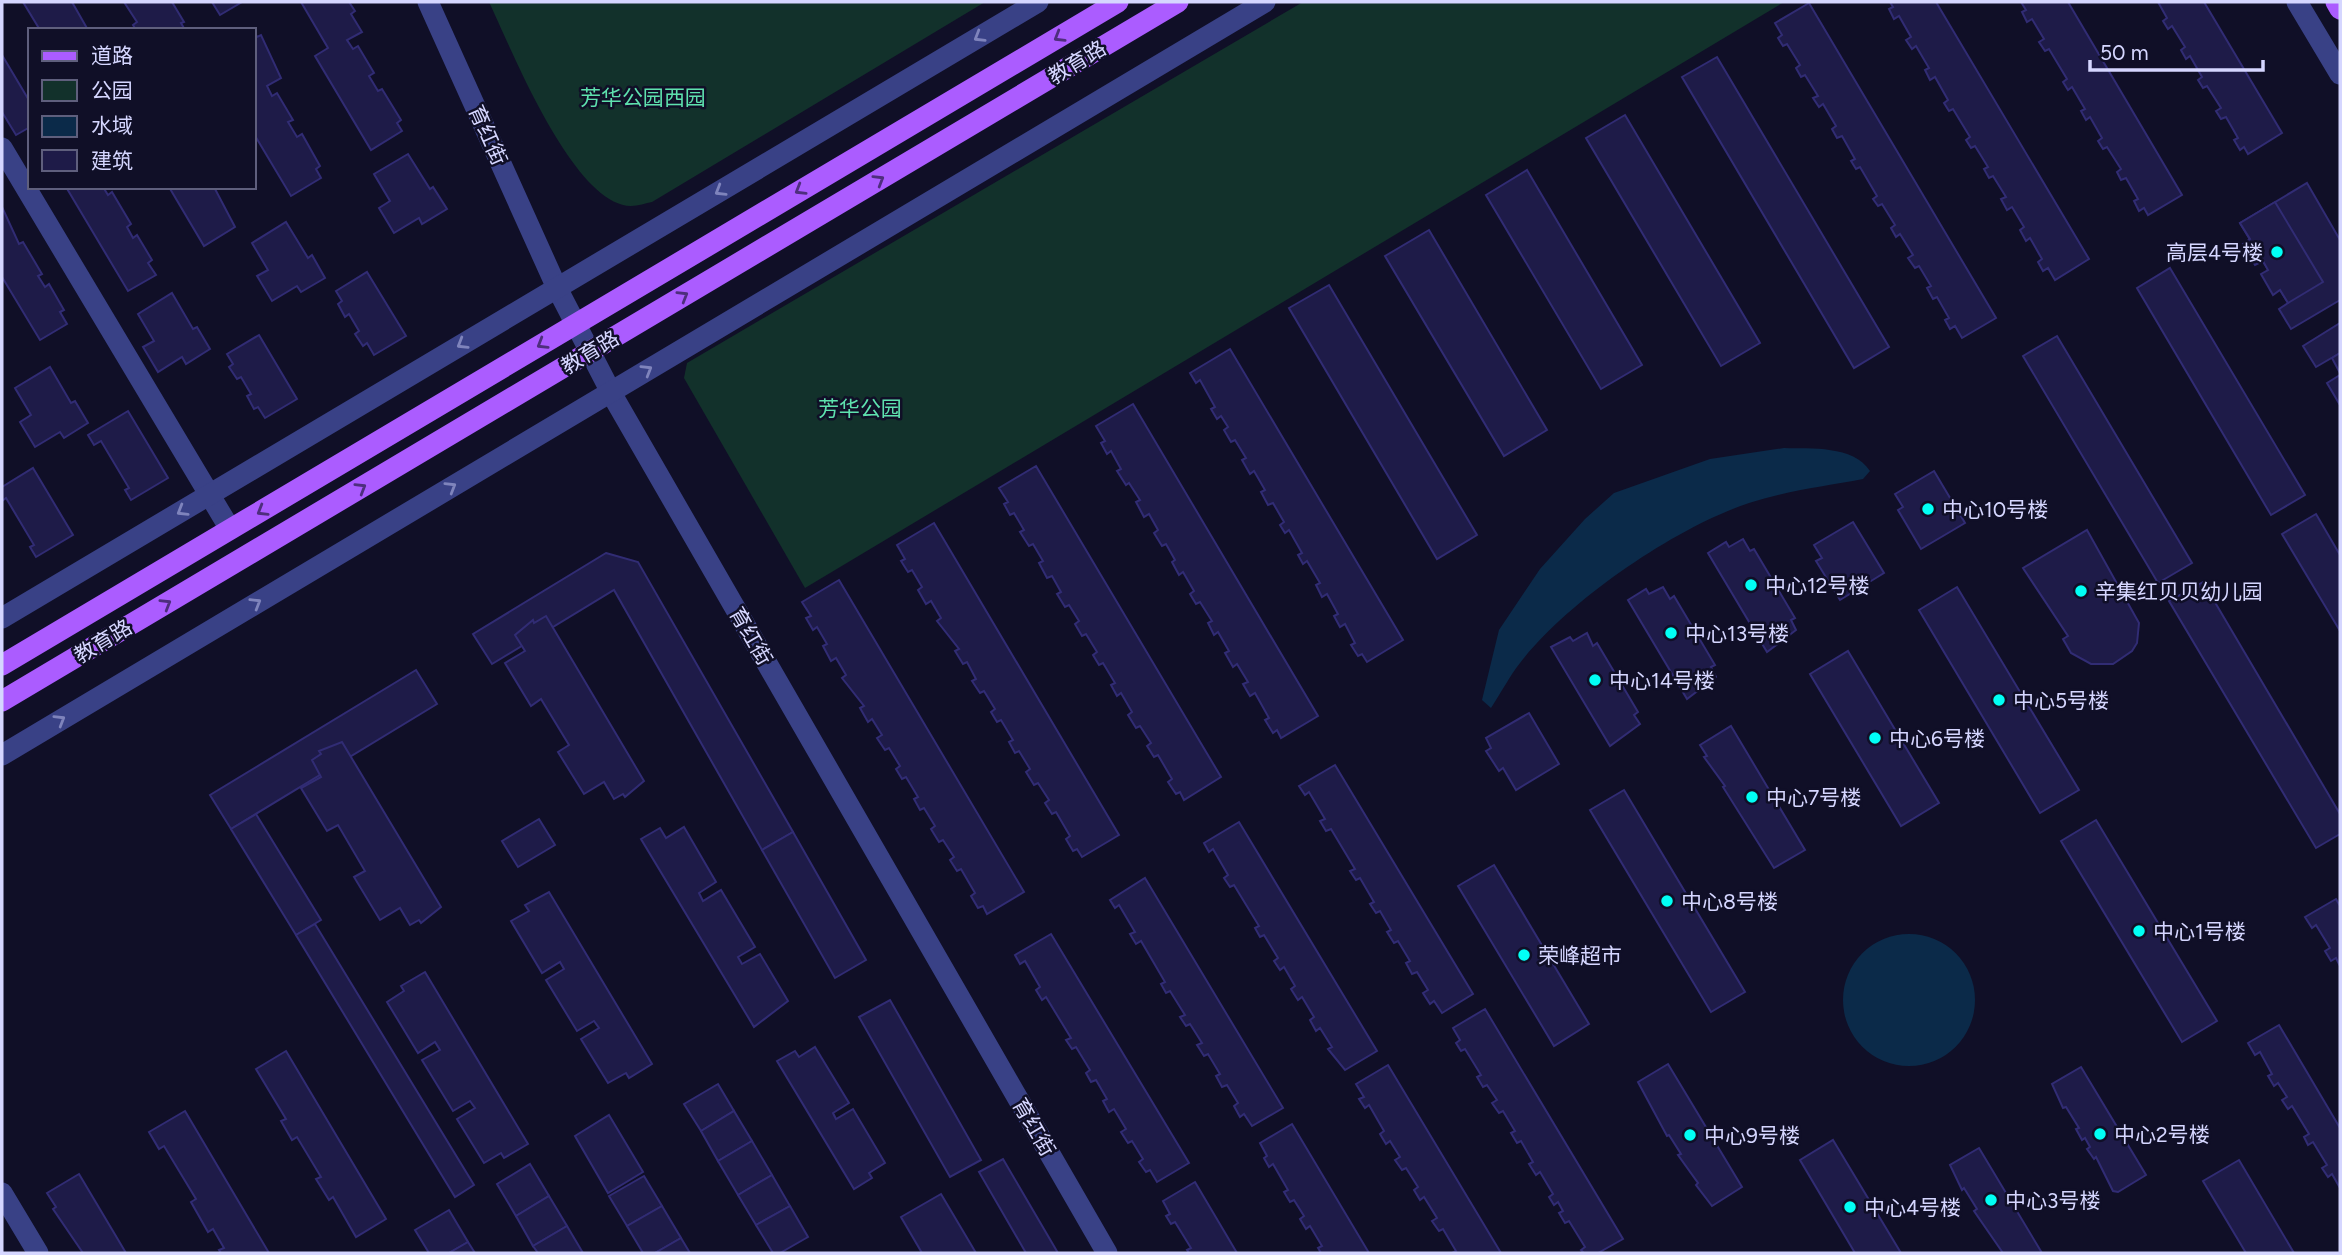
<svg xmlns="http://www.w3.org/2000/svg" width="2342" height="1255" font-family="Figtree,'Noto Sans SC',sans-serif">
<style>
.green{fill:#12312b}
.water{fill:#0b2a49}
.building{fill:#1e1b48;stroke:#312c74;stroke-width:2}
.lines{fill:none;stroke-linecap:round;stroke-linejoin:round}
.minor{stroke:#394186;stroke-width:21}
.major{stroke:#ab5cff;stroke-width:21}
.oneway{stroke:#7f84bc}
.oneway2{stroke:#4e2e7d}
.poi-dot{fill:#01fff5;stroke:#100f27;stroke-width:2.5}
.labels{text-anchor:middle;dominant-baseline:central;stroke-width:5;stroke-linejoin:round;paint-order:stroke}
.street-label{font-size:21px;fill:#d5d6ff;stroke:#100f27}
.park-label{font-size:21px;fill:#5ee1ae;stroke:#100f27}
.poi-label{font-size:21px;fill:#d5d6ff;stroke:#100f27;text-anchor:start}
</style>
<rect width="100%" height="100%" fill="#100f27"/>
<g class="green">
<path d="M489 2H985L652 202C646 203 638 206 631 206 573 205 511 48 489 2Z"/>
<path d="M1303 2H1784L805 588 684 378 687 363Z"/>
</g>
<g class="water">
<path d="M1784 448C1811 449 1853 445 1870 471L1863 479C1826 486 1785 491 1749 503 1674 528 1568 601 1520 663 1509 677 1501 693 1491 708L1482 700 1499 630 1540 569 1585 519 1614 493 1710 459Z"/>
<circle cx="1909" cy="1000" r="66"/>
</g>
<g class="building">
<path d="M23 2H72L88 30H40Z"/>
<path d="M124 2H172L184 22 181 23 185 30H136L133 25 137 22Z"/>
<path d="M212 2H242L220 15Z"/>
<path d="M301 2H349L355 11 351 14 362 32 347 40 353 49 358 46 374 73 369 76 378 91 382 89 401 120 397 123 402 131 371 150 315 56 328 48Z"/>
<path d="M1890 2H1936L2089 259 2055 280 2048 268 2043 271 2038 262 2042 259 2030 238 2026 241 2020 230 2024 227 2012 207 2007 210 2001 199 2006 197 1993 176 1989 178 1984 169 1988 167 1975 146 1971 148 1966 140 1970 137 1953 109 1949 111 1944 103 1948 100 1935 77 1930 80 1925 70 1929 68 1916 46 1912 49 1906 40 1911 37 1899 16 1894 19 1889 9 1893 7Z"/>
<path d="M2021 2H2068L2182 195 2148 215 2144 208 2139 211 2134 201 2138 199 2126 178 2121 180 2117 172 2121 169 2107 147 2103 149 2098 141 2102 138 2090 117 2086 120 2081 111 2085 109 2072 87 2068 90 2063 82 2067 79 2049 49 2045 51 2039 42 2044 39 2032 19 2027 22 2022 12 2026 10Z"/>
<path d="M2158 2H2204L2282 133 2248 154 2244 147 2240 150 2234 140 2238 138 2226 117 2221 119 2216 111 2221 108 2207 86 2203 88 2198 80 2202 77 2190 56 2186 59 2181 50 2185 47 2172 26 2168 29 2163 21 2167 18Z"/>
<path d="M1809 3 1996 318 1962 338 1955 326 1950 329 1945 320 1949 318 1937 297 1933 299 1927 288 1931 286 1919 266 1915 268 1908 258 1913 255 1900 234 1896 237 1891 228 1895 225 1882 204 1878 206 1873 199 1877 196 1860 167 1856 169 1851 161 1855 159 1842 136 1837 138 1832 129 1836 126 1823 104 1819 107 1813 98 1818 96 1805 75 1801 77 1796 68 1800 65 1787 44 1783 46 1778 38 1782 35 1775 23Z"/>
<path d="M254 31 257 37 261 35 281 78 267 86 272 96 277 93 293 120 288 122 297 137 302 134 320 166 316 169 321 178 291 196 254 134Z"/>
<path d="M2 55 30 102V127L16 135 2 112Z"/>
<path d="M1717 57 1889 347 1854 368 1682 77Z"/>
<path d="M1625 115 1760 343 1721 366 1586 138Z"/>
<path d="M408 154 430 189 433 187 447 209 422 224 419 218 394 233 379 208 390 201 374 174Z"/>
<path d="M1527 170 1642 365 1601 389 1486 195Z"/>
<path d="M2307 183 2340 240V300L2291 329 2279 309 2288 303 2240 223Z"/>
<path d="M66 187H103L108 195 112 192 131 224 127 227 133 238 137 235 152 260 148 263 156 275 128 291Z"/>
<path d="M169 187H214L235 227 204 246Z"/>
<path d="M2275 202 2323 282 2288 303 2280 290 2273 295 2261 274 2268 270 2263 261 2255 265 2243 244 2250 239 2240 223Z"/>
<path d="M2 207 19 244 23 242 42 274 38 276 45 287 49 284 64 310 60 312 67 324 40 340 2 277Z"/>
<path d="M286 222 308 258 312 255 325 278 301 292 297 286 272 301 257 276 268 270 252 243Z"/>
<path d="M1429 230 1547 430 1504 456 1385 256Z"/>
<path d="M2170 268 2305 495 2271 515 2137 288Z"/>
<path d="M367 272 406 336 374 355 367 343 363 346 355 334 359 331 349 314 345 317 338 304 342 301 336 291Z"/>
<path d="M1329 285 1477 535 1437 559 1289 308Z"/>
<path d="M172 293 193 329 197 327 210 349 186 364 182 357 158 372 143 347 154 341 138 314Z"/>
<path d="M2340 323V353L2316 367 2303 346Z"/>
<path d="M259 335 297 399 265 418 258 407 254 409 247 396 251 394 241 377 237 379 229 367 233 364 227 354Z"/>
<path d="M2057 336 2192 563 2158 583 2023 356Z"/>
<path d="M1230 349 1403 640 1367 662 1362 654 1358 656 1351 645 1355 643 1345 624 1340 627 1334 616 1338 614 1327 594 1322 597 1316 585 1320 583 1307 561 1303 564 1298 555 1302 553 1289 530 1285 533 1280 525 1284 522 1273 503 1268 505 1261 492 1265 490 1254 471 1250 474 1242 460 1246 458 1235 440 1231 442 1224 430 1228 427 1221 416 1217 419 1211 409 1215 407 1200 380 1196 383 1190 373Z"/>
<path d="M2340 353V373L2332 358Z"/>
<path d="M50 367 71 403 75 401 88 423 64 438 60 432 35 447 20 422 31 415 15 388Z"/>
<path d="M2340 375V405L2327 383Z"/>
<path d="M1133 404 1318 716 1281 738 1277 730 1273 733 1265 720 1269 718 1255 693 1250 696 1243 684 1248 682 1237 664 1233 667 1225 653 1229 651 1218 632 1214 635 1208 623 1212 621 1200 602 1196 604 1190 594 1194 591 1183 572 1179 575 1172 562 1175 560 1166 544 1162 546 1154 533 1158 530 1149 514 1144 517 1136 502 1140 500 1129 483 1126 485 1117 471 1121 469 1111 451 1107 454 1101 443 1105 441 1096 426Z"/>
<path d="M128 411 168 478 131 500 125 490 129 488 101 441 94 445 88 435Z"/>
<path d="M1036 466 1221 777 1184 800 1180 792 1176 794 1168 782 1172 779 1158 755 1154 757 1147 746 1151 743 1140 726 1136 728 1128 715 1132 712 1121 693 1117 696 1111 685 1115 683 1103 663 1099 665 1093 655 1097 652 1086 634 1082 636 1075 624 1079 621 1069 605 1065 607 1057 594 1061 592 1052 576 1047 578 1039 563 1043 561 1033 544 1029 546 1020 532 1024 530 1014 513 1010 515 1004 504 1008 502 999 488Z"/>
<path d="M33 468 73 535 36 557 30 547 34 545 6 498 2 501V487Z"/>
<path d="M1934 471 1965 523 1921 549 1898 510 1903 507 1895 494Z"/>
<path d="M2316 514 2340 555V631L2282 534Z"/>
<path d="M1853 522 1884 573 1840 600 1816 561 1822 558 1814 545Z"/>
<path d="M934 523 1119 835 1082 857 1077 849 1073 851 1066 839 1070 836 1056 812 1052 814 1045 803 1049 800 1038 783 1034 785 1026 772 1030 769 1019 751 1015 753 1009 742 1013 740 1001 720 997 722 991 712 995 709 984 691 980 693 972 681 976 679 967 662 963 664 955 651 959 649 937 621 941 618 931 601 926 604 918 590 922 587 912 570 908 572 901 561 905 559 897 545Z"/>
<path d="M2087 530 2139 623 2137 643 2132 651 2113 664H2091L2071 653 2063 639 2068 636 2023 568Z"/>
<path d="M1743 539 1750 551 1754 549 1795 618 1791 620 1796 630 1767 652 1708 553 1726 542 1729 547Z"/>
<path d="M606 553 638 562 793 832 762 850 614 590 492 664 473 634Z"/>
<path d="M839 580 1024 892 987 914 983 906 978 908 971 896 975 893 961 869 957 871 950 860 954 857 943 840 939 842 931 829 935 826 924 808 920 810 914 799 918 797 906 777 902 779 896 769 900 766 889 748 885 750 877 738 882 735 872 719 868 722 860 708 864 706 842 678 846 675 836 658 831 661 823 646 827 644 817 627 813 630 806 618 811 616 802 602Z"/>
<path d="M2203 582 2340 814V834L2316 848 2169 601Z"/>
<path d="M1663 587 1670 599 1674 596 1715 665 1711 667 1716 677 1687 699 1628 600 1646 589 1649 594Z"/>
<path d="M1957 587 2079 790 2040 813 1919 610Z"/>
<path d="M546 616 644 781 625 797 623 794 614 799 604 782 584 794 558 752 569 745 541 699 531 706 505 663 525 651 515 635 533 620 534 623Z"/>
<path d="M1587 633 1593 646 1597 643 1638 712 1634 715 1640 724 1610 746 1551 647 1570 637 1573 641Z"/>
<path d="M1848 651 1939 803 1901 826 1810 674Z"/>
<path d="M416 670 437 704 231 829 210 795Z"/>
<path d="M1529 713 1559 764 1516 790 1503 768 1499 771 1486 751 1491 748 1486 738Z"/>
<path d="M1731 726 1805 850 1774 868 1723 787 1725 786 1704 757 1707 756 1700 745Z"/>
<path d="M342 742 441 907 421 923 419 920 410 925 400 908 380 920 354 877 365 871 338 825 327 831 301 788 321 777 312 760 321 754 319 751Z"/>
<path d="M1335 765 1473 994 1442 1013 1434 1001 1430 1004 1423 993 1428 990 1417 972 1412 974 1406 963 1410 961 1398 941 1394 943 1387 932 1391 930 1380 911 1376 913 1370 904 1374 902 1360 878 1356 880 1350 871 1355 869 1331 829 1326 831 1320 821 1325 819 1309 792 1305 795 1299 786Z"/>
<path d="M1624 790 1745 992 1711 1012 1590 810Z"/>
<path d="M256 814 321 920 296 935 231 829Z"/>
<path d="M539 819 555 845 518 867 502 841Z"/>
<path d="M2096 820 2217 1021 2182 1042 2061 841Z"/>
<path d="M1239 822 1377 1051 1345 1070 1328 1049 1332 1047 1320 1028 1316 1031 1310 1020 1314 1017 1302 997 1298 1000 1291 989 1295 986 1284 967 1280 970 1274 961 1278 958 1264 935 1260 937 1255 928 1259 926 1234 885 1230 887 1224 878 1228 875 1213 849 1209 852 1204 843Z"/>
<path d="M684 827 716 882 699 893 703 901 721 890 755 947 738 957 742 964 760 954 788 1001 754 1027 641 839 660 828 666 838Z"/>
<path d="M793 832 866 960 835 978 762 850Z"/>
<path d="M1494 865 1589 1024 1554 1046 1458 886Z"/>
<path d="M1145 878 1283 1108 1252 1126 1244 1114 1240 1117 1234 1106 1238 1103 1227 1085 1222 1087 1216 1076 1220 1074 1208 1054 1204 1056 1197 1045 1202 1043 1190 1024 1186 1026 1180 1017 1185 1015 1170 991 1166 993 1161 984 1165 982 1141 941 1136 944 1130 934 1135 932 1119 905 1115 908 1110 900Z"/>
<path d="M549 892 652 1064 629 1078 626 1073 608 1083 581 1039 599 1028 594 1021 577 1031 546 980 564 969 560 962 542 973 511 921 529 911 525 905Z"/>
<path d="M2336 899 2340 906V966L2336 958 2331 961 2325 951 2330 948 2316 925 2312 928 2305 917Z"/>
<path d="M315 924 474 1185 455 1197 296 935Z"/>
<path d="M1051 934 1189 1163 1157 1182 1150 1170 1146 1172 1139 1162 1143 1159 1132 1141 1128 1143 1121 1132 1126 1129 1114 1109 1109 1112 1103 1101 1107 1099 1096 1080 1091 1082 1086 1073 1090 1070 1076 1047 1072 1049 1066 1040 1071 1038 1046 997 1042 1000 1036 990 1040 987 1025 961 1020 964 1015 955Z"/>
<path d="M425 972 528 1144 504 1158 501 1153 484 1163 457 1119 475 1108 470 1101 453 1111 422 1060 440 1050 435 1042 418 1053 387 1002 404 991 401 986Z"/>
<path d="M890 1000 981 1160 950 1177 859 1017Z"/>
<path d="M1485 1009 1623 1239 1598 1253H1584L1581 1250 1585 1247 1569 1221 1565 1223 1559 1213 1563 1211 1558 1202 1554 1205 1549 1197 1553 1194 1540 1172 1536 1175 1529 1164 1533 1162 1521 1141 1517 1143 1511 1133 1515 1131 1503 1111 1499 1113 1492 1103 1497 1100 1487 1085 1483 1087 1477 1077 1481 1075 1465 1049 1461 1051 1456 1043 1460 1040 1453 1028Z"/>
<path d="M2279 1025 2340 1128V1188L2332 1174 2328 1177 2322 1168 2327 1165 2313 1142 2308 1145 2304 1137 2309 1134 2292 1106 2288 1109 2282 1100 2287 1097 2278 1083 2274 1086 2268 1076 2272 1074 2260 1052 2255 1055 2248 1043Z"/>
<path d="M815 1047 849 1103 833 1113 836 1119 853 1109 885 1163 869 1173 872 1178 854 1189 777 1061 795 1051 799 1057Z"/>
<path d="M286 1051 386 1219 356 1237 333 1197 329 1200 316 1179 321 1177 297 1137 292 1140 281 1121 286 1119 256 1069Z"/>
<path d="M1668 1064 1742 1187 1712 1206 1696 1185 1698 1183 1678 1155 1681 1154 1669 1135 1667 1136 1638 1082Z"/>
<path d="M1388 1065 1501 1253H1452L1456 1251 1443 1229 1439 1231 1432 1221 1437 1218 1424 1197 1420 1200 1414 1190 1418 1187 1406 1168 1402 1170 1395 1160 1400 1157 1390 1141 1386 1144 1380 1134 1384 1131 1369 1105 1365 1108 1359 1099 1364 1097 1356 1084Z"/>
<path d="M2081 1067 2146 1175 2118 1192 2113 1191 2096 1157 2094 1159 2087 1149 2090 1147 2085 1138 2082 1140 2076 1129 2079 1128 2066 1107 2063 1108 2052 1084Z"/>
<path d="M718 1084 734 1111 701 1131 684 1104Z"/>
<path d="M185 1111 269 1253H221L219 1250 224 1248 213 1229 208 1232 191 1202 196 1199 164 1146 159 1149 149 1132Z"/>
<path d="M734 1111 752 1141 718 1161 701 1131Z"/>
<path d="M609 1115 643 1172 608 1193 575 1136Z"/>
<path d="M1292 1124 1369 1253H1321L1318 1248 1322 1246 1310 1226 1306 1229 1300 1219 1304 1216 1294 1200 1290 1202 1284 1192 1288 1190 1273 1164 1269 1167 1264 1158 1267 1156 1260 1143Z"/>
<path d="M1833 1140 1901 1253H1855L1800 1160Z"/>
<path d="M752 1141 772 1175 738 1195 718 1161Z"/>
<path d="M1979 1148 2042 1253H2003L1974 1211 1977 1209 1964 1188 1962 1190 1950 1165Z"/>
<path d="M1003 1159 1058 1253H1026L979 1172Z"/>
<path d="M2239 1160 2294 1253H2246L2203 1181Z"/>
<path d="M530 1164 549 1196 516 1216 497 1184Z"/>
<path d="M79 1174 126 1253H83L53 1209 56 1207 47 1193Z"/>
<path d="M772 1175 790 1206 756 1225 738 1195Z"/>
<path d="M644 1176 662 1206 627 1226 609 1196Z"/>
<path d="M1195 1182 1237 1253H1189L1187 1250 1191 1248 1175 1222 1171 1224 1166 1216 1170 1214 1163 1201Z"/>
<path d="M941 1194 976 1253H922L901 1217Z"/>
<path d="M549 1196 567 1226 533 1246 516 1216Z"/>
<path d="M662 1206 681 1238 655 1253H643L627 1226Z"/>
<path d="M790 1206 808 1237 780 1253H773L756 1225Z"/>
<path d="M449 1210 468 1242 449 1253H429L415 1230Z"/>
<path d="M567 1226 583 1253H538L533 1246Z"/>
<path d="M681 1238 690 1253H655Z"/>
<path d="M468 1242 475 1253H449Z"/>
</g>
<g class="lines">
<g class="minor">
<path d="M428 2 557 288 614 398 1107 1253"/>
<path d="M2297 2 2340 74"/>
<path d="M2 148 230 529"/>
<path d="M2 618 1038 2"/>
<path d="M2 755 1265 2"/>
<path d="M2 1193 38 1253"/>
</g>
<g class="major">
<path d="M2336 2 2340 9"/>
<path d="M2 665 1118 2"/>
<path d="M2 701 1178 2"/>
</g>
</g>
<defs><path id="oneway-chevron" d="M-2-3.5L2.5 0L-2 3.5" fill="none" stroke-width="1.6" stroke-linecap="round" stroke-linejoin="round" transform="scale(1.75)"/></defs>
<g class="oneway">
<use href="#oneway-chevron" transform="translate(979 37) rotate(149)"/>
<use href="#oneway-chevron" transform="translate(720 191) rotate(149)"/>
<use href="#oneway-chevron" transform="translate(462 344) rotate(149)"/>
<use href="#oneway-chevron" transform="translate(647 370) rotate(-31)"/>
<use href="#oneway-chevron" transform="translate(451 487) rotate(-31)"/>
<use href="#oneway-chevron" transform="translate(182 511) rotate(149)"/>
<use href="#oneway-chevron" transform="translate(256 603) rotate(-31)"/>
<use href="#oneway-chevron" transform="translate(60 720) rotate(-31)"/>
</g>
<g class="oneway2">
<use href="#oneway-chevron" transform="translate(1059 37) rotate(149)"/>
<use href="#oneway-chevron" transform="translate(879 180) rotate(-31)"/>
<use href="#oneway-chevron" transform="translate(800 190) rotate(149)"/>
<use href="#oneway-chevron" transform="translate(683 296) rotate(-31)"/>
<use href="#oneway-chevron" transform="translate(542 344) rotate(149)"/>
<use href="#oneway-chevron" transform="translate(361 488) rotate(-31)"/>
<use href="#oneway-chevron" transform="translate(262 511) rotate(149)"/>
<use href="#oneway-chevron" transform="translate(166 604) rotate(-31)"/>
</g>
<g class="poi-dot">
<circle cx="2277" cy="252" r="7"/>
<circle cx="1928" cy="509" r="7"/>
<circle cx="1751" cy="585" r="7"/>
<circle cx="2081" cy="591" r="7"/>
<circle cx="1671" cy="633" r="7"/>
<circle cx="1595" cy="680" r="7"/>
<circle cx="1999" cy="700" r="7"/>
<circle cx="1875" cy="738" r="7"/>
<circle cx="1752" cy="797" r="7"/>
<circle cx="1667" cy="901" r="7"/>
<circle cx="2139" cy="931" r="7"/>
<circle cx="1524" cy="955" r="7"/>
<circle cx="2100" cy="1134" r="7"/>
<circle cx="1690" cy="1135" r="7"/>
<circle cx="1991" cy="1200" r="7"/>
<circle cx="1850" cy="1207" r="7"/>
</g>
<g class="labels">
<g class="street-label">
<text transform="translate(1077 62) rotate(-31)">教育路</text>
<text transform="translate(488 135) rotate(66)">育红街</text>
<text transform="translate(590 352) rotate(-31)">教育路</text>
<text transform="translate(751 636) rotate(60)">育红街</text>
<text transform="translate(103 641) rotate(-31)">教育路</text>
<text transform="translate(1034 1127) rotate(60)">育红街</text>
</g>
<g class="park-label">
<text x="643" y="97">芳华公园西园</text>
<text x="860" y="408">芳华公园</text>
</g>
<g class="poi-label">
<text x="2263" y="252" text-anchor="end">高层4号楼</text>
<text x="1942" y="509">中心10号楼</text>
<text x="1765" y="585">中心12号楼</text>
<text x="2095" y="591">辛集红贝贝幼儿园</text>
<text x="1685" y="633">中心13号楼</text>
<text x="1609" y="680">中心14号楼</text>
<text x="2013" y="700">中心5号楼</text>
<text x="1889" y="738">中心6号楼</text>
<text x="1766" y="797">中心7号楼</text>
<text x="1681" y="901">中心8号楼</text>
<text x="2153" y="931">中心1号楼</text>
<text x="1538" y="955">荣峰超市</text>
<text x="2114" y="1134">中心2号楼</text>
<text x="1704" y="1135">中心9号楼</text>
<text x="2005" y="1200">中心3号楼</text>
<text x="1864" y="1207">中心4号楼</text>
</g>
</g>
<rect width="2342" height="1255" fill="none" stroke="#d5d6ff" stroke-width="7"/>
<rect x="28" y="28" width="228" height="161" fill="#100f27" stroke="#5f5f7d" stroke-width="2"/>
<rect x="42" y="51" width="35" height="10" fill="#ab5cff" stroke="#5f5f7d" stroke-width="2"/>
<text x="91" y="63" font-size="21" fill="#d5d6ff">道路</text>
<rect x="42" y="80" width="35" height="21" fill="#12312b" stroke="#5f5f7d" stroke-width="2"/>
<text x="91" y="98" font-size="21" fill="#d5d6ff">公园</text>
<rect x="42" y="116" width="35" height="21" fill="#0b2a49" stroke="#5f5f7d" stroke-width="2"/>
<text x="91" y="133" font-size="21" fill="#d5d6ff">水域</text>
<rect x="42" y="150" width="35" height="21" fill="#1e1b48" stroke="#5f5f7d" stroke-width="2"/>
<text x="91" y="168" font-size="21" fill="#d5d6ff">建筑</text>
<path d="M2090 60v10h173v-10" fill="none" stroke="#d5d6ff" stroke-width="3.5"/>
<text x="2100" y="60" font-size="21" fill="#d5d6ff" stroke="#100f27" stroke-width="5" paint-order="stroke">50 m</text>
</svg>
